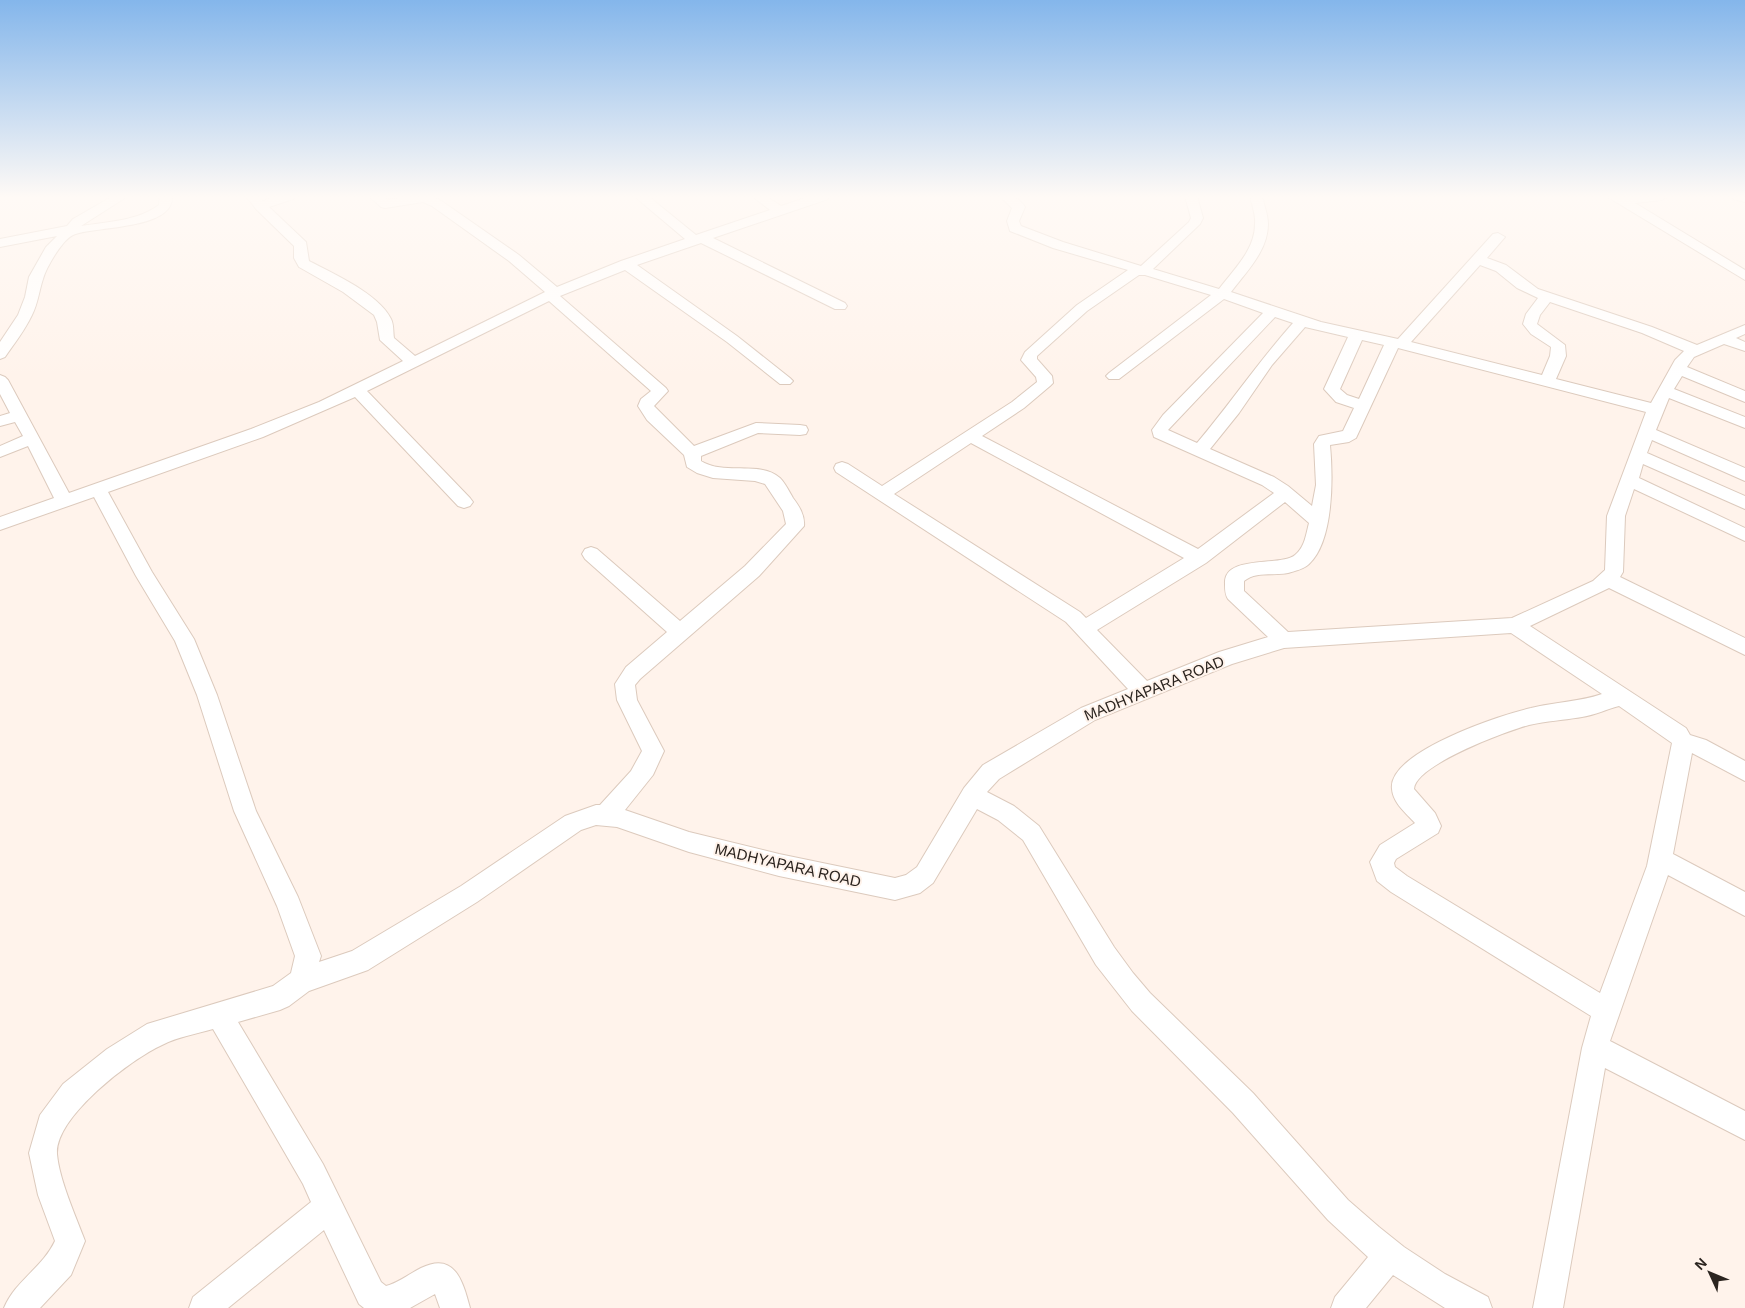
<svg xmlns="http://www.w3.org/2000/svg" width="1745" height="1308" font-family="Arial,sans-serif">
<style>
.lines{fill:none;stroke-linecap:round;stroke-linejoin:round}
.street-casing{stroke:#dccabd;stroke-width:2}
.street{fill:#fff;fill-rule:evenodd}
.labels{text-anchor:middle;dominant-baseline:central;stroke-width:4;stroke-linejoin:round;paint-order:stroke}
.street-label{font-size:15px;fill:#2b241f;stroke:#fff3eb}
</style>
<rect width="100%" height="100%" fill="#fff3eb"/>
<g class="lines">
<defs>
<g id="street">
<path d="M113 196H128L81 226C106 222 138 221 159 205L160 196H172C175 230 94 226 73 235 62 240 46 268 43 279 39 291 38 303 32 315 25 330 14 344 5 357L0 359V342L18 315 25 297 29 277 46 247 57 236 0 247V239L67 226 73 219Z"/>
<path d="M246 196H259L263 201 276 196H295L293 199 269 207 306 242 309 261C334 274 379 294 391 319 394 325 393 332 394 338L415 356 545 292 509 261 432 206 423 202 385 208 381 207 369 196H383L388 200C405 197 424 193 440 200L519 255 557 287 621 261 685 239 634 196H648L696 235 770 210 752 196H766L781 206 811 196H830L828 199 713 238 845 303 847 306 845 309H835L701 243 637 265 737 336 790 378 793 381 790 384H780L727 342 625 270 560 296 666 388 668 391 654 406 694 446 756 423 800 425 806 426 808 430 806 434 800 435 758 433 701 456V461C725 476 760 460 780 478 785 483 789 491 793 498 799 506 805 515 804 526L759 576 640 679 635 685 637 700 664 751 653 775 625 810 689 832 779 854 895 878 906 875 917 867 964 788 983 765 1081 708 1128 689 1066 622 836 472 834 468 836 464 842 462 848 464 882 486 1012 402 1037 382 1036 377 1021 360 1025 352 1077 305 1128 270 1053 248 1010 231 1007 221 1012 208 1000 196C1012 196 1018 197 1025 207L1019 221 1021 226 1063 242 1141 266 1189 222 1191 218 1185 196H1197L1203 218 1200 224 1153 269 1219 289C1234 269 1255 250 1255 224 1256 215 1252 205 1250 196H1262C1264 205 1268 215 1268 224 1268 251 1246 272 1231 292L1321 322 1398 339 1493 234 1498 233 1505 237 1487 258 1506 265 1538 289 1652 327 1697 345 1745 325V334L1736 338 1745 342V351L1724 344 1694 357 1687 367 1745 391V402L1682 376 1674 389 1745 417V428L1669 398 1656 430 1745 468V481L1652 440 1647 453 1745 496V509L1643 464 1639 478 1745 528V541L1634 489 1625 516 1623 572 1620 577 1745 638V655L1609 588 1530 626 1686 728 1690 735 1706 740 1745 761V781L1692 753 1673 854 1745 892V916L1668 875 1610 1041 1745 1111V1140L1605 1068 1563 1308H1533L1582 1048 1591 1016 1391 892 1377 881 1370 862 1380 845 1415 823C1406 813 1393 803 1392 789 1387 752 1503 714 1531 708 1555 702 1579 702 1602 694L1511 633 1284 648 1232 664 1095 720 999 779 987 792 1014 806 1039 826 1114 947 1133 973 1150 993 1253 1093 1348 1200 1379 1227 1404 1247 1445 1274 1488 1297 1492 1308H1445L1393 1275 1366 1308H1331L1335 1297 1368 1257 1328 1220 1233 1113 1132 1011 1096 965 1023 840 998 820 977 809 933 883 920 893 895 900 779 876 689 852 617 827 596 825 581 830 477 902 368 970 309 991 289 1006 280 1010 238 1022 323 1164 381 1282 386 1286C398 1283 409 1274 421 1268 455 1251 463 1282 470 1308H440L435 1294 410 1308H364L359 1304 324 1230 228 1308H189L193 1297 311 1202 303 1184 213 1029C196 1034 177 1037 162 1045 131 1059 55 1117 57 1154 59 1179 76 1217 85 1241L71 1275 40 1308H4C15 1281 43 1267 55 1241L38 1195 29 1153 40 1115 63 1084 107 1049 147 1024 273 986 291 973 295 956 277 906 234 811 197 695 175 641 136 576 94 497 0 530V517L54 498 28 446 0 457V446L23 436 15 422 0 426V416L10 413 0 394V375L5 377 8 380 69 493 251 429 319 402 403 361 380 340 377 322 374 315 343 292 299 267 294 258V246L256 209ZM1480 265 1496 271 1517 288 1538 298 1526 314 1523 324 1531 334 1551 347 1550 356 1542 375 1411 342ZM1139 275H1145L1211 295 1109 373 1106 376 1109 379H1119L1224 299 1263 313 1163 415 1152 430 1154 437 1262 485 1274 493 1198 549 982 436 1024 408 1050 386 1053 383 1052 376 1037 359V356L1087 311ZM549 301 651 391 641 399 638 406 647 420 684 455 687 467 697 473 713 478 755 481 765 484 783 511 786 524 745 566 680 621 597 549 591 547 585 549 582 554 585 559 667 632 626 667 615 684 617 700 642 751 631 771 600 805H596L565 816 461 886 352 951 319 962 321 956 298 897 256 811 217 695 194 639 152 572 108 492 263 437 355 397 458 506 464 508 470 506 473 502 470 498 367 391ZM1550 302 1642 333 1684 351 1675 360 1651 403 1556 379 1566 356 1565 345 1537 324 1540 315ZM1275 317 1293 323C1259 361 1230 404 1197 443L1168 430ZM1305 327 1348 337 1324 389 1336 402 1354 408 1343 431 1319 436 1314 444 1316 485 1312 506 1288 486 1274 477 1210 449 1239 413 1272 365ZM1362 340 1384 345 1359 399 1347 395 1340 389ZM1398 348 1646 412 1607 516 1605 570 1593 581 1512 618 1288 632 1244 591V581C1256 571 1273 576 1288 573 1295 571 1304 569 1309 564 1334 541 1333 476 1330 445L1349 442 1356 438ZM971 443 1184 558 1086 618 1080 612 894 494ZM1285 502 1309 523C1306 534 1305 547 1295 555 1281 567 1223 554 1225 584 1225 590 1225 594 1228 599L1268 637 1219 652 1147 681 1097 630 1206 563ZM1619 706 1672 743 1647 866 1600 993 1407 876 1395 867 1394 863 1396 859 1438 833 1441 826 1435 813 1414 789C1415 765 1507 731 1529 725 1546 721 1565 720 1582 717 1595 715 1607 709 1619 706Z"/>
<path d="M1606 196H1668L1662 200 1635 203 1745 270V280Z"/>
<path d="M1731 196H1745V202L1733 199Z"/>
</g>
</defs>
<use href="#street" class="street-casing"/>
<use href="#street" class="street"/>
</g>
<linearGradient id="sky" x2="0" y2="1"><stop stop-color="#84b6eb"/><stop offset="0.52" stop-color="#fffaf6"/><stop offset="1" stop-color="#fffaf6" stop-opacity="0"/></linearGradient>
<rect width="1745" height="379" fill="url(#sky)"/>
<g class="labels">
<g class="street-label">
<text transform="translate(1154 688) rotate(-22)">MADHYAPARA ROAD</text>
<text transform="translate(788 865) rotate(13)">MADHYAPARA ROAD</text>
</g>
</g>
<g transform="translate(1710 1273) rotate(314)" stroke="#fff3eb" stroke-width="4" paint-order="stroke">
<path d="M0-4L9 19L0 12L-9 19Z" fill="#2b241f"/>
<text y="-8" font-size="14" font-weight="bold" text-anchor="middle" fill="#2b241f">N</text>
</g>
</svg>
